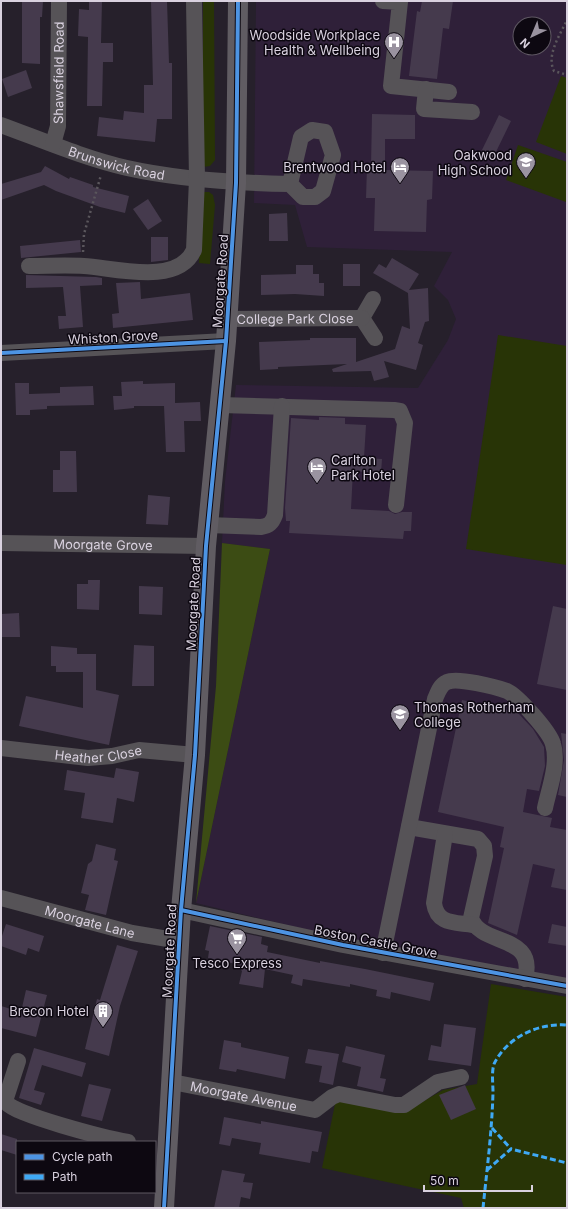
<svg xmlns="http://www.w3.org/2000/svg" width="568" height="1209" font-family="Inter,sans-serif">
<style>
.built{fill:#2f2039;fill-rule:evenodd}
.green{fill:#283406}
.forest{fill:#3c4c14}
.building{fill:#453a4d}
.lines{fill:none;stroke-linecap:round;stroke-linejoin:round}
.path{stroke:#5a565c;stroke-width:2.5;stroke-dasharray:2 3;stroke-linecap:butt}
.minor{stroke:#565357;stroke-width:16}
.major{stroke:#605c62;stroke-width:20}
.quiet{stroke:#3fa9f5;stroke-width:3;stroke-dasharray:6 3;stroke-linecap:butt}
.cycleway-casing{stroke:#0d0811;stroke-width:6}
.cycleway{stroke:#4d94e3;stroke-width:4}
.labels{text-anchor:middle;dominant-baseline:central;stroke-width:3;stroke-linejoin:round;paint-order:stroke}
.poi-label{font-size:13px;fill:#d9d1df;stroke:#0d0811;text-anchor:end}
.street-label{font-size:13px;fill:#d9d1df;stroke:#0d0811}
</style>
<rect width="100%" height="100%" fill="#26202b"/>
<path class="built" d="M256 1H567V979L346 939 196 903 270 549 222 543 225 481 236 385 418 388 448 340 456 319 448 300 434 286 452 252 307 247 295 205 254 203ZM520 24H544V48H520Z"/>
<g class="green">
<path d="M203 1H214L215 160 210 166 203 167Z"/>
<path d="M561 76 567 78V154L536 142Z"/>
<path d="M518 145 567 162 566 202 506 180Z"/>
<path d="M202 192H209L213 195 215 205 210 264 199 263Z"/>
<path d="M498 335 567 346V565L466 549Z"/>
<path d="M491 984 567 997V1208H464L461 1198 322 1168 336 1099 405 1112 443 1090 477 1084Z"/>
</g>
<path class="forest" d="M222 543 270 549 196 903 216 686Z"/>
<g class="building">
<path d="M22 1H43L42 17H40V64L22 63Z"/>
<path d="M89 1H102L101 43H113V62H103L102 106H87L88 37 78 36 79 9 89 10Z"/>
<path d="M151 1H167L169 63H172V119H157L155 142 97 136 99 117 123 120 124 111 144 113V85H153Z"/>
<path d="M422 1H453L449 29 443 28 437 79 409 76 417 11 420 12Z"/>
<path d="M26 70 32 88 8 97 2 79Z"/>
<path d="M372 114 415 115V139H385V170L433 171 432 199 427 200 426 232 374 231 375 198H366L367 167H371Z"/>
<path d="M499 115 511 121 493 158 481 152Z"/>
<path d="M45 166 69 179 70 177 93 185V187L129 196 125 213 100 207 56 191 44 185 1 200V184L41 172Z"/>
<path d="M148 199 162 221 148 230 133 209Z"/>
<path d="M287 213 288 241H269V214Z"/>
<path d="M151 237H168V260L151 262Z"/>
<path d="M80 240 81 252 21 258 20 246Z"/>
<path d="M392 258 419 274 409 290 428 288 429 321 425 322 418 343 423 345 416 370 384 361 389 377 374 381 371 371 333 372 332 369 347 364 278 367V369L260 370 259 342 310 340V338H356V362L395 349 402 326 410 329 408 293 373 273 379 264 386 268Z"/>
<rect x="343" y="264" width="17" height="22"/>
<path d="M296 265H313V274H319V283H324V296L295 294 261 295V275L296 274Z"/>
<path d="M26 275 96 277 102 278V285L80 286 83 327 59 329 58 316H66L63 287 26 288Z"/>
<path d="M140 282 141 299 190 293 193 320 113 328 112 314 119 313 116 283Z"/>
<path d="M143 381V384L175 383V403L200 402 201 421H184L185 452H166L164 406H134V408L114 410 113 396H122L121 382Z"/>
<path d="M15 383H29V394L60 393V387L93 386 94 405 47 406V409L30 410V415H16Z"/>
<path d="M319 417 345 418V424L366 425 364 458 382 459 381 473 353 471 351 509 389 511 395 514 402 512H412L411 531H404L403 539 289 533 290 521H286L285 508 291 418 319 420Z"/>
<path d="M60 451H76L77 492H53V470H60Z"/>
<path d="M148 495 170 497 168 525 146 524Z"/>
<path d="M88 580H100L99 610 77 609V584H88Z"/>
<path d="M139 586 163 587 162 615 139 614Z"/>
<path d="M553 606 567 609V690L537 684Z"/>
<path d="M19 613 20 637H1V614Z"/>
<path d="M134 645 154 646V686H132Z"/>
<path d="M51 646 77 648V654H96V690L119 695 109 745 19 726 26 696 83 708V672H56V666H51Z"/>
<path d="M462 700 517 712 533 729 544 747 545 766 539 791 527 789 523 812 552 818 550 827 567 830V890L551 887 555 869 533 864 517 935 488 923 504 848 500 847 504 827 438 812Z"/>
<path d="M561 733 567 734V797L558 795 564 760Z"/>
<path d="M116 768 139 772 134 802 117 798 113 823 81 818 85 793 64 790 67 770 114 778Z"/>
<path d="M96 844 116 849 114 860 118 861 106 915 85 910 89 895 81 893 88 864 92 861Z"/>
<path d="M6 924 44 936 39 952 28 948 26 955 1 946V939Z"/>
<path d="M552 924 567 927V946L548 943Z"/>
<path d="M210 926 262 937 261 944 268 946 267 952 320 963V961L365 969 434 983 430 1001 391 992 390 999 376 996 377 990 350 984V987L303 979 302 986 291 983 293 975 265 969 263 988 239 984 242 971 236 964 208 958 209 951 205 950Z"/>
<path d="M117 945 138 951 120 1006 109 1056 85 1049 97 999 100 1000Z"/>
<path d="M26 990 47 995 36 1037 1 1028V1006L21 1012Z"/>
<path d="M444 1024 476 1028 471 1066 428 1060 431 1045 441 1047Z"/>
<path d="M224 1040 241 1043V1047L289 1057 285 1079 237 1069 236 1072 219 1069Z"/>
<path d="M346 1046 385 1055 380 1078 386 1079 383 1092 357 1086 361 1067 342 1062Z"/>
<path d="M34 1048 86 1063 82 1077 42 1065 34 1090 45 1093 41 1105 19 1098Z"/>
<path d="M308 1049 339 1054 333 1085 319 1082 322 1066 305 1063Z"/>
<path d="M89 1084 111 1089 102 1121 81 1116Z"/>
<path d="M465 1085 476 1109 451 1120 439 1095Z"/>
<path d="M224 1117 261 1124V1121L322 1132 318 1152 312 1151 310 1163 259 1154 261 1143 232 1138 230 1146 219 1144Z"/>
<path d="M1 1134 17 1139V1155L1 1150Z"/>
<path d="M222 1170 245 1174 243 1182 253 1183 250 1199 241 1197 239 1208H214Z"/>
</g>
<g class="lines">
<g class="path">
<path d="M564 74 554 71C546 55 560 35 567 20"/>
<path d="M83 252 84 234 101 175"/>
</g>
<g class="minor">
<path d="M383 1 400 2 391 86 449 92"/>
<path d="M426 89 424 109 472 112"/>
<path id="s1" d="M1 125C42 140 84 158 127 168 181 180 236 183 290 184L301 137 312 130 325 132 333 155 323 191 315 197H303L290 184"/>
<path id="s2" d="M53 144 58 126 59 1"/>
<path d="M29 266C47 266 66 265 84 266 115 268 178 286 194 250L197 179 194 1"/>
<path d="M373 299 362 318 375 338"/>
<path id="s3" d="M228 319 362 318"/>
<path d="M1 353 226 341"/>
<path d="M220 405 394 410 400 411 405 423 396 505"/>
<path d="M208 525 261 527C269 526 272 523 275 515L282 406"/>
<path id="s4" d="M1 543 206 546"/>
<path id="s5" d="M1 748 88 758 112 756 139 750 195 755"/>
<path d="M409 827 478 839 484 846 485 856 471 918C481 947 537 933 525 979"/>
<path d="M445 834 434 903C437 925 455 922 473 925"/>
<path id="s6" d="M1 898 132 933 180 941"/>
<path d="M181 910 343 945 567 986"/>
<path d="M383 953 435 699C438 692 440 685 447 682 457 677 496 687 507 691 518 696 550 732 553 744 559 763 549 789 545 808"/>
<path d="M18 1061 5 1101C9 1114 110 1139 128 1142"/>
<path id="s7" d="M172 1082 315 1110 332 1097 339 1094 395 1105H404L438 1082 461 1077"/>
</g>
<path class="major" d="M164 1208 181 910 195 755 206 546 226 341 236 183 238 1"/>
<g class="quiet">
<path d="M492 1128 511 1149"/>
<path d="M487 1170 511 1149 567 1163"/>
<path d="M483 1208C487 1169 492 1131 493 1092 493 1084 491 1069 495 1062 509 1036 539 1023 567 1025"/>
</g>
<defs>
<g id="cycleway">
<path d="M1 353 226 341"/>
<path d="M181 910 343 945 567 986"/>
<path d="M164 1208 181 910 195 755 206 546 226 341 236 183 238 1"/>
</g>
</defs>
<use href="#cycleway" class="cycleway-casing"/>
<use href="#cycleway" class="cycleway"/>
</g>
<defs>
<symbol id="hospital-pin" viewBox="-11 -11 22 30"><path d="M0 17L-7.5 6A9.5 9.5 0 1 1 7.5 6Z" fill="#9a93a0" stroke="#0d0811"/><path d="M-5-5h3v3.5h4V-5h3V5h-3V1.5h-4V5h-3Z" fill="#fff"/></symbol>
<symbol id="school-pin" viewBox="-11 -11 22 30"><path d="M0 17L-7.5 6A9.5 9.5 0 1 1 7.5 6Z" fill="#9a93a0" stroke="#0d0811"/><path d="M0-5L7-2L0 1L-7-2ZM-4 1L0 2.5L4 1V4Q0 6-4 4Z" fill="#fff"/></symbol>
<symbol id="hotel-pin" viewBox="-11 -11 22 30"><path d="M0 17L-7.5 6A9.5 9.5 0 1 1 7.5 6Z" fill="#9a93a0" stroke="#0d0811"/><path d="M-6-4.5h1.5V1H6V5H4.5V3h-9V5H-6ZM-4 0a1.8 1.8 0 1 1 3.6 0ZM.5 0V-2.5h3Q6-2.5 6 0Z" fill="#fff"/></symbol>
<symbol id="university-pin" viewBox="-11 -11 22 30"><path d="M0 17L-7.5 6A9.5 9.5 0 1 1 7.5 6Z" fill="#9a93a0" stroke="#0d0811"/><path d="M0-5L7-2L0 1L-7-2ZM-4 1L0 2.5L4 1V4Q0 6-4 4Z" fill="#fff"/></symbol>
<symbol id="supermarket-pin" viewBox="-11 -11 22 30"><path d="M0 17L-7.5 6A9.5 9.5 0 1 1 7.5 6Z" fill="#9a93a0" stroke="#0d0811"/><path d="M-6-5.5h2.5l.6 2H6L4.5 2H-2.5L-4.4-4H-6ZM-1.5 3.2a1.3 1.3 0 1 0 .1 0ZM3 3.2a1.3 1.3 0 1 0 .1 0Z" fill="#fff"/></symbol>
<symbol id="building-pin" viewBox="-11 -11 22 30"><path d="M0 17L-7.5 6A9.5 9.5 0 1 1 7.5 6Z" fill="#9a93a0" stroke="#0d0811"/><path d="M-4-6H4V6H1V3H-1V6H-4ZM-2.5-4.3h1.7v1.8h-1.7ZM.8-4.3h1.7v1.8H.8ZM-2.5-1h1.7V.8h-1.7ZM.8-1h1.7V.8H.8Z" fill="#fff"/></symbol>
</defs>
<g fill-rule="evenodd">
<use href="#hospital-pin" x="383" y="31" width="22" height="30"/>
<use href="#school-pin" x="515" y="151" width="22" height="30"/>
<use href="#hotel-pin" x="389" y="156" width="22" height="30"/>
<use href="#hotel-pin" x="306" y="456" width="22" height="30"/>
<use href="#university-pin" x="389" y="703" width="22" height="30"/>
<use href="#supermarket-pin" x="226" y="927" width="22" height="30"/>
<use href="#building-pin" x="92" y="1000" width="22" height="30"/>
</g>
<g class="labels">
<g class="poi-label">
<text x="380" y="35">Woodside Workplace<tspan x="380" dy="15">Health &amp; Wellbeing</tspan></text>
<text x="512" y="155">Oakwood<tspan x="512" dy="15">High School</tspan></text>
<text x="386" y="167">Brentwood Hotel</text>
<text x="331" y="460" text-anchor="start">Carlton<tspan x="331" dy="15">Park Hotel</tspan></text>
<text x="414" y="707" text-anchor="start">Thomas Rotherham<tspan x="414" dy="15">College</tspan></text>
<text x="237" y="963" text-anchor="middle">Tesco Express</text>
<text x="89" y="1011">Brecon Hotel</text>
</g>
<g class="street-label">
<text stroke="none"><textPath href="#s2" startOffset="72">Shawsfield Road</textPath></text>
<text stroke="none"><textPath href="#s1" startOffset="122">Brunswick Road</textPath></text>
<text transform="translate(220 281) rotate(-86)">Moorgate Road</text>
<text stroke="none"><textPath href="#s3" startOffset="67">College Park Close</textPath></text>
<text transform="translate(113 337) rotate(-3)">Whiston Grove</text>
<text stroke="none"><textPath href="#s4" startOffset="102">Moorgate Grove</textPath></text>
<text transform="translate(193 604) rotate(-87)">Moorgate Road</text>
<text stroke="none"><textPath href="#s5" startOffset="98">Heather Close</textPath></text>
<text stroke="none"><textPath href="#s6" startOffset="92">Moorgate Lane</textPath></text>
<text transform="translate(376 941) rotate(11)">Boston Castle Grove</text>
<text transform="translate(169 951) rotate(-87)">Moorgate Road</text>
<text stroke="none"><textPath href="#s7" startOffset="73">Moorgate Avenue</textPath></text>
</g>
</g>
<rect width="568" height="1209" fill="none" stroke="#d9d1df" stroke-width="4"/>
<rect x="16" y="1141" width="140" height="52" fill="#0d0811" stroke="#5f5863"/>
<rect x="24" y="1154" width="20" height="6" fill="#4d94e3" stroke="#5f5863"/>
<text x="52" y="1161" font-size="12" fill="#d9d1df">Cycle path</text>
<rect x="24" y="1174" width="20" height="6" fill="#3fa9f5" stroke="#5f5863"/>
<text x="52" y="1181" font-size="12" fill="#d9d1df">Path</text>
<g transform="translate(532 36) rotate(224)"><circle r="19" fill="#0d0811" stroke="#5f5863"/>
<path d="M0-3L7 15L0 10L-7 15Z" fill="#9a93a0"/>
<text y="-6" font-size="11" font-weight="bold" text-anchor="middle" fill="#d9d1df">N</text>
</g>
<path d="M424 1185v6h108v-6" fill="none" stroke="#d9d1df" stroke-width="2"/>
<text x="430" y="1185" font-size="12" fill="#d9d1df" stroke="#0d0811" stroke-width="3" paint-order="stroke">50 m</text>
</svg>
